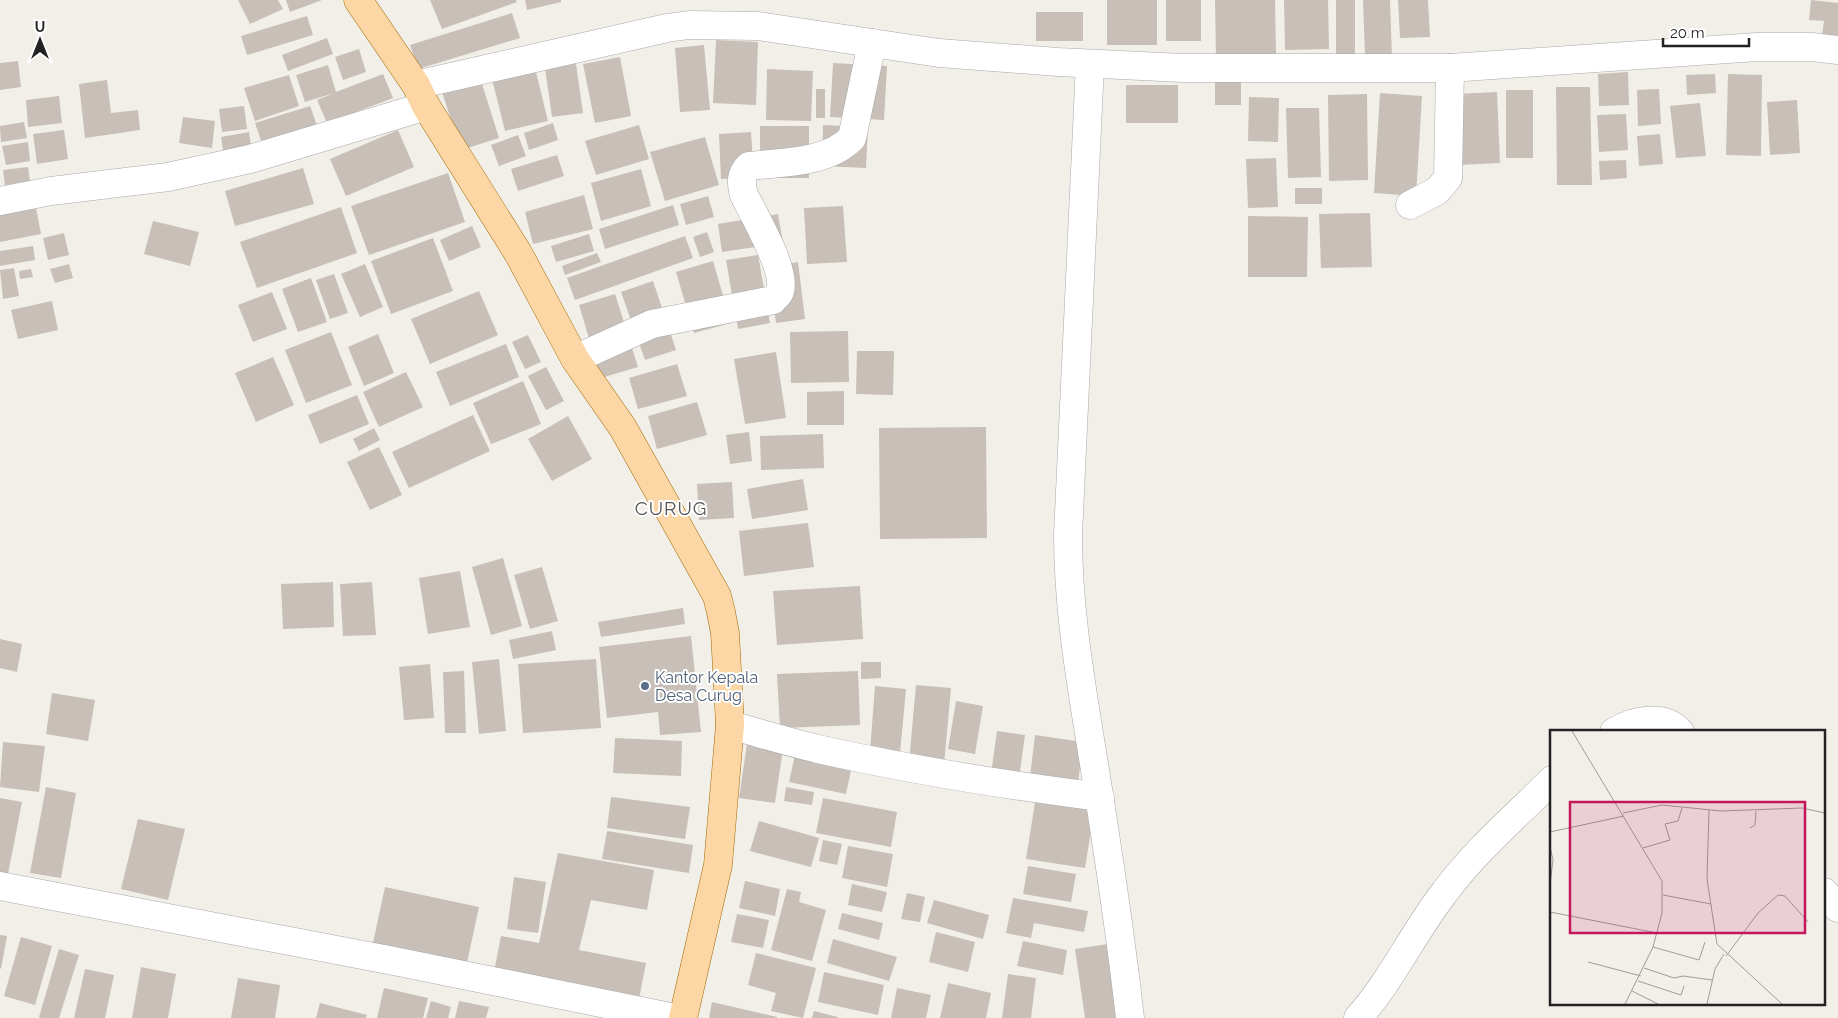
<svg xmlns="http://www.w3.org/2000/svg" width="1838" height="1018" font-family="Raleway,sans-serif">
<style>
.building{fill:#c7bfb8}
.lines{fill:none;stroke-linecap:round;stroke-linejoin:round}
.minor-casing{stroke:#a9a9a9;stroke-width:29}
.major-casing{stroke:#a06b00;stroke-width:29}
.minor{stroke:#fff;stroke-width:28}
.major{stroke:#fcd6a4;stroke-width:28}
.service-dot{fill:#5c6f8a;stroke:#fff;stroke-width:2}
.labels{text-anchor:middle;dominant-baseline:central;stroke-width:4;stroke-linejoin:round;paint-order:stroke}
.service-label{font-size:16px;fill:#4e5e75;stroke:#fff;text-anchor:start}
.quarter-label{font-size:19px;letter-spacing:1px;fill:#555;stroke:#fff}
.inset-road{fill:none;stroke:#9f9d99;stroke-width:1}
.view{fill:#c2185b;fill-opacity:0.15;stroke:#c2185b;stroke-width:2.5}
.inset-edge{fill:none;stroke:#222;stroke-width:2.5}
</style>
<rect width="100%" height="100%" fill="#f2efe9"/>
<g class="building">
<path d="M238 0H278L283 9 250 24Z"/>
<path d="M286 0H322L290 12Z"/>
<path d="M430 0H516L517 2 442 29Z"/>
<path d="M525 0H561V2L527 10Z"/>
<rect x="1107" y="0" width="50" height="45"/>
<rect x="1166" y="0" width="35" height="41"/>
<path d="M1215 0H1275L1276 57 1216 58Z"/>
<path d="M1284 0H1328L1329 49 1285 50Z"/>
<rect x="1336" y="0" width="19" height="62"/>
<path d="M1363 0H1390L1392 57H1365Z"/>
<path d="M1398 0H1428L1430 37 1400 38Z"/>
<path d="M1811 0 1838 3V44L1821 42 1824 21 1809 20Z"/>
<rect x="1036" y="12" width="47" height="29"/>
<path d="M512 13 520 38 418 69 410 45Z"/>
<path d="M307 16 313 35 247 55 241 36Z"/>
<path d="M327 38 333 54 288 71 282 55Z"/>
<path d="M716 40 758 42 756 105 713 103Z"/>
<path d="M704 45 710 110 680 112 675 48Z"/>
<path d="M359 49 366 72 343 80 335 57Z"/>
<path d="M575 57 583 113 552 117 544 61Z"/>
<path d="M620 57 631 116 595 123 583 64Z"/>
<path d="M533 60 548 121 505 131 490 71Z"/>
<path d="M18 61 21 87 0 90V63Z"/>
<path d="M833 63 887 66 884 120 830 117Z"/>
<path d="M328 65 336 92 383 74 393 98 327 123 317 100 334 93 305 102 296 75Z"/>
<path d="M767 69 813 71 811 121 766 120Z"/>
<path d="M478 71 499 138 461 150 439 83Z"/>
<path d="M1628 72 1629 105 1599 106 1598 74Z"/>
<path d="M1715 74 1716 93 1687 95 1686 75Z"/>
<path d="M1728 74 1762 75 1761 156 1726 155Z"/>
<path d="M289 75 299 106 255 121 244 88Z"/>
<rect x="1215" y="79" width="26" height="26"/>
<path d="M107 80 111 113 138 110 140 130 85 138 79 84Z"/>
<rect x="1126" y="85" width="52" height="38"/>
<path d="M1556 87H1590L1592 185H1557Z"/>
<rect x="816" y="89" width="9" height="29"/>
<path d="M1659 89 1661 124 1638 126 1637 90Z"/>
<rect x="1506" y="90" width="27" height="68"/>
<path d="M1497 92 1500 163 1458 165 1455 94Z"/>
<path d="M1380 93 1422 96 1416 196 1374 193Z"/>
<path d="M1367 94 1368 180 1329 181 1328 95Z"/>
<path d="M59 96 62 123 28 127 26 100Z"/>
<path d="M1249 97 1279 98 1278 142 1248 141Z"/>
<path d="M1797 100 1800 153 1770 155 1767 102Z"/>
<path d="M1700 103 1706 156 1676 158 1670 106Z"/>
<path d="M244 106 247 129 222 132 219 109Z"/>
<path d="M310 106 319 131 264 149 255 123Z"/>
<path d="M1286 108H1319L1321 177 1288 178Z"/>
<path d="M1626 114 1628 150 1599 152 1597 115Z"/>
<path d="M183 117 215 121 212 148 179 143Z"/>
<path d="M24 122 27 138 1 142 0 126Z"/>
<path d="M553 123 558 140 529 150 524 133Z"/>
<path d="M639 125 649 159 596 175 585 141Z"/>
<path d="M823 125 868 127 866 168 822 166Z"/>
<rect x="760" y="126" width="49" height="52"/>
<path d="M64 130 68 159 37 164 33 134Z"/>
<path d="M398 130 414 167 346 196 330 159Z"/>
<path d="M249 132 252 152 224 156 221 137Z"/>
<path d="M751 132 754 177 721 179 719 134Z"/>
<path d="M1660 134 1663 164 1639 166 1637 136Z"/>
<path d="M518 135 526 156 499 166 491 145Z"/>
<path d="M705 137 719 185 665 201 650 152Z"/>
<path d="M28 142 30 161 6 165 2 146Z"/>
<path d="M557 155 564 176 518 191 511 169Z"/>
<path d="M1276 158 1278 207 1248 208 1246 159Z"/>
<path d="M1626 160 1627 178 1600 180 1599 161Z"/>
<path d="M28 167 30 181 5 185 3 170Z"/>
<path d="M303 168 314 204 235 226 225 191Z"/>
<path d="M641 169 651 206 601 221 591 183Z"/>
<path d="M448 173 465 222 369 255 351 206Z"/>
<rect x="1295" y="188" width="27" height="16"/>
<path d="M584 195 593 229 533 244 525 212Z"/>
<path d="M708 196 714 217 686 225 680 204Z"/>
<path d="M673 205 679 225 605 249 599 229Z"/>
<path d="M843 206 847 262 807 264 804 208Z"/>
<path d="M341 207 357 253 257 288 240 242Z"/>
<path d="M36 208 41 234 0 242V215Z"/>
<path d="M1370 213 1372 267 1321 268 1319 214Z"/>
<path d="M778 214 783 243 722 252 718 224Z"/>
<path d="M1248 216 1308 217 1307 277H1248Z"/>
<path d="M153 221 199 232 190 266 144 254Z"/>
<path d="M472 226 481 247 449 261 440 240Z"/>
<path d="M707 232 714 252 700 257 693 237Z"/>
<path d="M64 233 69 255 48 260 43 238Z"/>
<path d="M589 234 594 251 556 262 551 246Z"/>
<path d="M685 236 693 258 575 300 567 278Z"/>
<path d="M433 238 453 291 391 314 371 261Z"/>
<path d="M33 246 35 260 0 266V251Z"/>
<path d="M597 253 601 262 565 275 562 266Z"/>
<path d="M758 255 770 323 738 329 726 260Z"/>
<path d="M713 261 731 323 694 333 676 272Z"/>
<path d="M798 262 805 319 776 323 768 267Z"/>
<path d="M69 264 73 278 55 283 50 269Z"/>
<path d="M365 264 383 307 360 317 341 274Z"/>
<path d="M14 268 19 296 3 299 0 270Z"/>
<path d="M31 269 33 277 20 279 19 271Z"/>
<path d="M334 274 348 313 330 319 316 280Z"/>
<path d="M311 278 327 322 298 332 282 289Z"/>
<path d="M653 281 676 350 645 360 621 292Z"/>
<path d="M479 291 498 335 430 364 411 319Z"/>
<path d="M272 292 287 329 253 342 238 305Z"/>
<path d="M615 294 638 367 601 378 579 305Z"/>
<path d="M52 301 58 330 18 339 11 310Z"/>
<path d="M848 331 849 382 791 383 790 332Z"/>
<path d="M331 332 352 385 306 403 285 350Z"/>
<path d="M378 334 394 373 364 386 348 347Z"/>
<path d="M528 335 541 362 525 369 512 342Z"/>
<path d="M506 344 519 377 450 406 436 372Z"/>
<path d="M857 351H894L893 395 856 394Z"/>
<path d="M776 352 786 418 745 424 734 359Z"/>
<path d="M273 357 294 405 256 422 235 373Z"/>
<path d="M677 364 687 396 638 409 629 378Z"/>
<path d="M546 367 564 401 546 410 528 376Z"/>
<path d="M406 372 423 407 379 427 363 392Z"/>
<path d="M523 381 541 424 491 444 473 403Z"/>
<path d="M844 391V425H807V392Z"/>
<path d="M357 395 369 424 320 444 308 415Z"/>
<path d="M697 402 707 435 657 449 648 416Z"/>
<path d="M473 415 490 451 409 488 392 452Z"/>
<path d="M568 416 592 459 552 481 528 439Z"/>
<path d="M986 427 987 538 880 539 879 428Z"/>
<path d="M374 428 380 440 359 451 353 439Z"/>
<path d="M749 432 752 461 730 464 726 435Z"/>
<path d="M823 434 824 468 761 470 760 436Z"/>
<path d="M379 447 402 495 370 510 347 462Z"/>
<path d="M803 479 808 510 752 519 747 489Z"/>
<path d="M732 482 734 518 699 520 697 484Z"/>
<path d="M808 523 814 567 744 576 739 531Z"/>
<path d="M503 558 522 626 491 635 472 567Z"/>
<path d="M542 567 558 621 530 629 514 575Z"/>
<path d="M460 571 470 627 428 634 419 578Z"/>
<path d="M333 582 334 627 283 629 281 584Z"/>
<path d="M372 582 376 635 343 636 340 584Z"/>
<path d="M860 586 863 639 777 645 773 591Z"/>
<path d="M683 608 685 624 601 637 598 622Z"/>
<path d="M552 631 556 650 513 659 509 640Z"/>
<path d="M691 636 701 732 660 735 658 712 607 718 599 647Z"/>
<path d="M0 639 22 644 17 672 0 668Z"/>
<path d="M499 659 506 731 479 734 472 662Z"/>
<path d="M596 659 601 728 523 733 518 664Z"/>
<path d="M861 662H881V678L861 679Z"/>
<path d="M430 664 434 718 404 720 399 667Z"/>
<path d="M464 671 466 733H445L443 672Z"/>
<path d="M858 671 860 725 780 728 777 674Z"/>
<path d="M916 685 951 688 944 765 909 762Z"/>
<path d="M875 686 906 689 900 753 870 751Z"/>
<path d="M52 693 95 700 88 741 46 734Z"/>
<path d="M956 701 983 706 975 754 948 749Z"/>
<path d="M997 731 1025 735 1019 778 991 774Z"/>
<path d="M1035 735 1083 742 1077 792 1029 785Z"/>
<path d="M748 737 784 742 775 803 739 798Z"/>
<path d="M615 738 682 741 681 776 613 773Z"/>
<path d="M3 742 45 746 39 792 0 787Z"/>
<path d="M796 750 853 761 846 794 789 782Z"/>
<path d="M46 787 76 793 61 878 30 873Z"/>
<path d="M786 787 814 792 812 805 784 801Z"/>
<path d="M1036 796 1095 805 1085 868 1026 859Z"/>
<path d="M611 797 690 807 685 839 607 828Z"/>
<path d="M0 798 22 802 7 879 0 878Z"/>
<path d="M823 798 897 812 891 847 816 833Z"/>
<path d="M138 819 185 829 168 900 121 889Z"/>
<path d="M759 821 819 838 811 867 750 851Z"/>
<path d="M607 831 693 845 689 873 602 859Z"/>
<path d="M823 840 842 844 837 865 819 861Z"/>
<path d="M848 846 893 854 887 887 842 878Z"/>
<path d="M558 853 654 870 647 910 591 900 579 950 646 963 638 1004 493 977 501 936 539 943Z"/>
<path d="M1028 866 1076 874 1071 902 1023 894Z"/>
<path d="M514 877 546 882 538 933 507 929Z"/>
<path d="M745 881 780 889 775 916 739 908Z"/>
<path d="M852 884 887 892 882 912 848 905Z"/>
<path d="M385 887 479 907 465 972 371 952Z"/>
<path d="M787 889 801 892 799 902 826 910 812 961 771 950Z"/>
<path d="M907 893 925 897 920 922 901 919Z"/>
<path d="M1013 898 1088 911 1084 932 1034 923 1031 938 1006 933Z"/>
<path d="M934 900 989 915 983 939 927 923Z"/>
<path d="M842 913 883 923 879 940 838 929Z"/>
<path d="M737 914 769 920 763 948 731 942Z"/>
<path d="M936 932 975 942 968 972 929 962Z"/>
<path d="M0 935 7 936 1 969 0 968Z"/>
<path d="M21 937 52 946 35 1005 4 996Z"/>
<path d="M833 939 897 957 889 981 827 963Z"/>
<path d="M1023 941 1067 950 1063 975 1017 966Z"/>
<path d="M1108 944 1119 1018H1085L1075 949Z"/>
<path d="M59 949 79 955 59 1018H41L39 1017Z"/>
<path d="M756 953 816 968 803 1018 771 1011 776 993 748 985Z"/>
<path d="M141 967 176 974 168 1018H132Z"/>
<path d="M85 969 114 975 105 1018H74Z"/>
<path d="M824 972 884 985 878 1015 818 1002Z"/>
<path d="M1008 974 1036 978 1031 1018H1002Z"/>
<path d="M238 978 280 985 275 1018H231Z"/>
<path d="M948 983 991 993 986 1018H940Z"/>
<path d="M384 988 428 998 423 1018H377Z"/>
<path d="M897 988 931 995 926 1018H891Z"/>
<path d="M431 1001 451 1007 448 1018H426Z"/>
<path d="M459 1001 489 1007 486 1018H455Z"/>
<path d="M712 1002 777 1017V1018H709Z"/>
<path d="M320 1003 367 1015 366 1018H316Z"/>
<path d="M814 1011 838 1017V1018H812Z"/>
</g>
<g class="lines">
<defs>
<g id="minor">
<path d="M1090 64 1068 535C1068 611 1081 683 1093 758 1107 844 1120 931 1130 1018"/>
<path d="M416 85 667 28 689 25 758 26 939 53 1058 62 1183 68H1450L1757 47H1812L1838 50"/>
<path d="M0 201 51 191 168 177 250 159 426 106"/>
<path d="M1410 205 1437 191 1448 178 1450 68"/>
<path d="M575 359 652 324 773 300C775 297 779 295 780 291 787 271 754 215 744 195 741 183 740 175 749 166 783 162 828 163 852 138L872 43"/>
<path d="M730 725C759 733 788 742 818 749 911 770 1005 785 1100 797"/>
<path d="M1614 732C1632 721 1663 713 1680 732"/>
<path d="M0 886 394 961 675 1018"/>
<path d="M1824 892 1838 908"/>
<path d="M1358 1018C1392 980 1413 933 1444 893 1475 851 1515 817 1552 780"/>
</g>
<path id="major" d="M358 0 416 85 426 106 518 253 575 359 623 428 717 596 721 612 725 633 730 725 718 865 683 1018"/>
</defs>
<use href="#minor" class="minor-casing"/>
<use href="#major" class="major-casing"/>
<use href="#minor" class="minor"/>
<use href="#major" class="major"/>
</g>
<circle class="service-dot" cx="645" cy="686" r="5"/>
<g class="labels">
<g class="service-label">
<text x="655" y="677">Kantor Kepala<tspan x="655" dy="18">Desa Curug</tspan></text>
</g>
<g class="quarter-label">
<text x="671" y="508">CURUG</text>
</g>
</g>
<g transform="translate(1550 730)">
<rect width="275" height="275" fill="#f2efe9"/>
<path class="inset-road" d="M22 1 112 151V183L103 217 75 274M159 80 157 149 167 214 232 274M73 83 112 75 171 81 252 78 275 83M200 98 205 95 206 81M0 102 74 86M0 117 3 130 0 154M93 118 120 110 115 94 128 91 132 78M113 165 161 174M0 182 107 203M103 217 149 230 155 212M176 226 208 183 228 165 235 166 258 192M38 232 91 246M94 238 124 248 133 246 162 250M88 251 131 265 134 256M82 261 108 274M157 274 165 239 174 224"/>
<path class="view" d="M20 72H255V203H20Z"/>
<rect width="275" height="275" class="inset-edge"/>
</g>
<g transform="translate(40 40)" stroke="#ffffff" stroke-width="4" paint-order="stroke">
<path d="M0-4L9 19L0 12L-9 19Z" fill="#222222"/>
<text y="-8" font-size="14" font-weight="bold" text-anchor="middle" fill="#222222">U</text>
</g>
<path d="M1663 38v8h86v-8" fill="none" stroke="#222222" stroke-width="2.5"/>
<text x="1670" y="38" font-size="15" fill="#222222" stroke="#ffffff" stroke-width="4" paint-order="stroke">20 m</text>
</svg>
